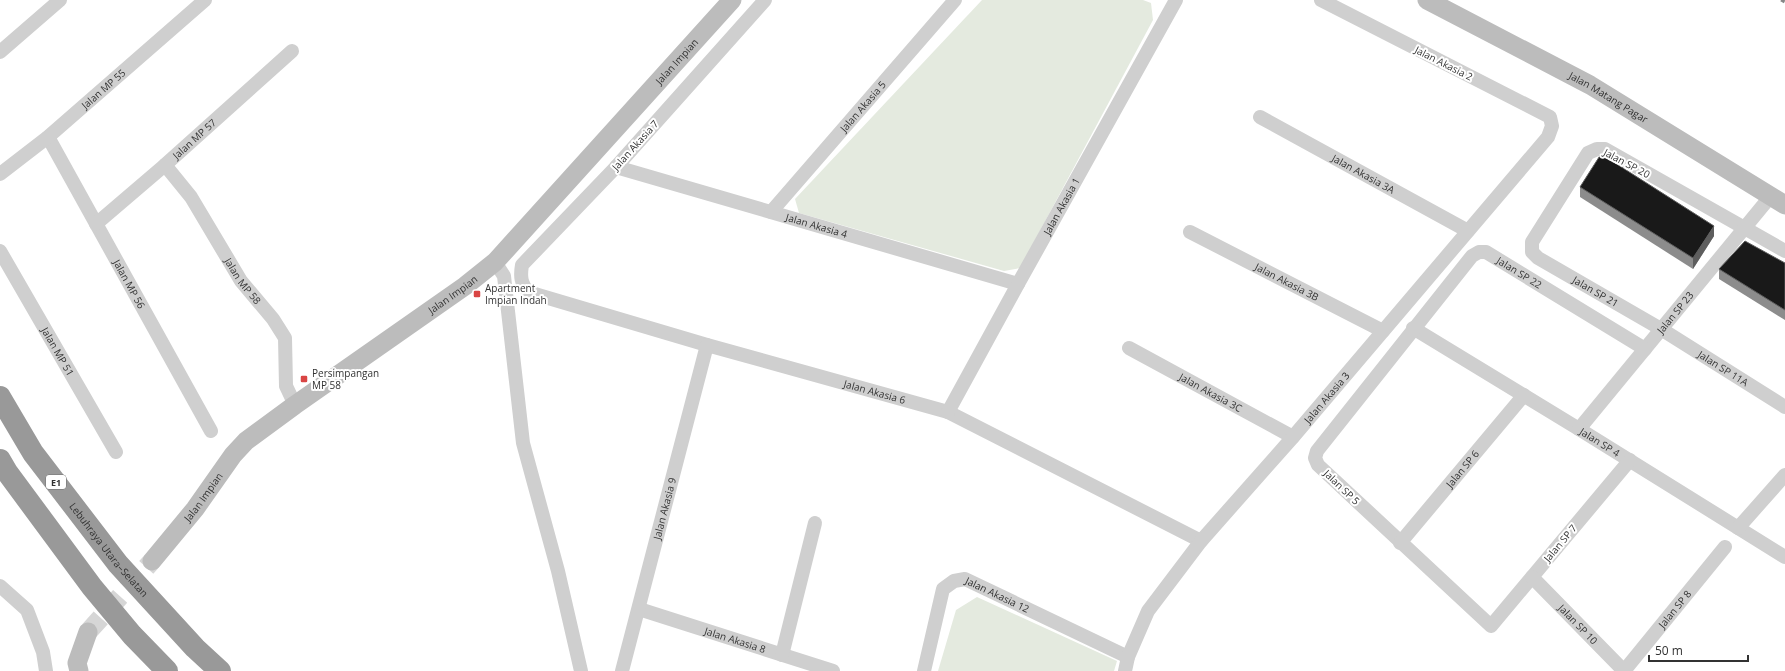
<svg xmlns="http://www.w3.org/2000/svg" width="1785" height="671" font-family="'Open Sans',sans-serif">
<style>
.green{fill:#e4eadf}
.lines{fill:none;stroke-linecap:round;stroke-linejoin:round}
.secondary-tunnel{stroke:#d6d6d6;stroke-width:19;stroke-dasharray:19 10;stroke-linecap:butt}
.street{stroke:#cfcfcf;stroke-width:14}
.secondary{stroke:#bcbcbc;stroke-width:19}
.highway{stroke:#999;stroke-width:22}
.rail{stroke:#878787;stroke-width:3;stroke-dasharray:4 3;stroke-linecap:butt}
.wall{fill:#8c8c8c}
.shaded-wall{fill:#5e5e5e}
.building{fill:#191919;stroke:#5e5e5e}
.poi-dot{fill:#d94544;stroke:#fff;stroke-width:1.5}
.labels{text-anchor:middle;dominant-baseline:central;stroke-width:4;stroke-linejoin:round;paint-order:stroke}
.shield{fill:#fff;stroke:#707070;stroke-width:1}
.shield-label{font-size:9px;font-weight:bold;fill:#323232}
.street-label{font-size:10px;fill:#323232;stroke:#fff}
.poi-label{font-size:10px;fill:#323232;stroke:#fff;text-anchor:start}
</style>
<rect width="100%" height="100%" fill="#fff"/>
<g class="green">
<path d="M982 0H1143L1151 3 1153 20 1020 268 1004 271 799 213 795 199Z"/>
<path d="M977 597 1117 661 1114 671H938L956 610Z"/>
</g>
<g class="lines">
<path class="secondary-tunnel" d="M88 632 152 561"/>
<g class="street">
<path id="s1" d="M765 0 616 167 522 265C520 277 521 283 528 292L707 345 948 412 1201 541"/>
<path d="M0 52 60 0"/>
<path id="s2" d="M1260 117 1468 231"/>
<path id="s3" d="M48 137 211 431"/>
<path id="s4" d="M165 165 191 197 241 281 273 319 285 338 286 386 295 405"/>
<path id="s5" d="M616 167 1018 284"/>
<path id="s6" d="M0 174 48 137 205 0"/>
<path id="s7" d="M771 212 955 0"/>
<path id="s8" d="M96 224 165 165 292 51"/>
<path id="s9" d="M1190 232 1383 331"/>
<path id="s10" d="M0 251 116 452"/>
<path id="s11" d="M1785 251 1605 149H1597L1588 153 1532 242V252L1538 258 1661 329 1785 407"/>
<path d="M495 262 504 276 523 443 558 571 581 671"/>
<path id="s12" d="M1413 328 1579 429 1785 557"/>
<path id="s13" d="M1129 348 1293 437"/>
<path id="s14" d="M948 412 1018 284 1176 0"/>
<path id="s15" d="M1579 429 1770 197"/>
<path id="s16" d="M1630 460 1491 626 1318 465 1315 458 1317 451 1472 256 1479 252H1486L1645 349"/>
<path d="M1738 528 1785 475"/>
<path id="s17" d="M1400 543 1524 395"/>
<path id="s18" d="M1532 577 1624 671"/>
<path d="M0 586 27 610 43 652 46 671"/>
<path id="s19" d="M639 609 833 671"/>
<path d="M782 655 815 523"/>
<path id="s20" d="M622 671 707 345"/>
<path id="s21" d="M924 671 943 589 954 581 965 579 1128 657"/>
<path id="s22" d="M1125 671 1128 657 1148 611 1201 541 1293 437 1548 137 1552 126 1550 117 1321 0"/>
<path id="s23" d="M1624 671 1725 547"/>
</g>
<g class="secondary">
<path id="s24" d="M1427 0 1590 85 1785 205"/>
<path id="s25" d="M152 561 195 509 233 455 246 441 295 405 465 286 495 262 732 0"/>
<path d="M79 671 77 663 88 632"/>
</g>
<g class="highway">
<path id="s26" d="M0 397 33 453 118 564 195 648 220 671"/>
<path d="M0 460 7 472 92 587 132 635 167 671"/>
</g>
<path class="rail" d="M1781 0 1785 2"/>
</g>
<g class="wall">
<path d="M1580 187 1714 236 1693 269 1580 197Z"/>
<path d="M1785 263V320L1719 279V269Z"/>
</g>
<path class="shaded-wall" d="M1714 226V236L1693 269V258Z"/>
<g class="building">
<path d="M1601 154 1714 226 1693 258 1580 187Z"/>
<path d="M1745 241 1785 263V310L1719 269Z"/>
</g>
<g class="poi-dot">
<rect x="473" y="290" width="8" height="8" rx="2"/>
<rect x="300" y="375" width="8" height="8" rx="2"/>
</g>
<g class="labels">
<rect class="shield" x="46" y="475" width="20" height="14" rx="3"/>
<g class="shield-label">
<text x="56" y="482">E1</text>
</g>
<g class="street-label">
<text stroke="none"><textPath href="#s25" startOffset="730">Jalan Impian</textPath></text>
<text transform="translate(1444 63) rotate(27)">Jalan Akasia 2</text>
<text stroke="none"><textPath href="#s6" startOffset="134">Jalan MP 55</textPath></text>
<text stroke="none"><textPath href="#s24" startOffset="206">Jalan Matang Pagar</textPath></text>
<text stroke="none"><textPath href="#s7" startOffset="140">Jalan Akasia 5</textPath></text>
<text stroke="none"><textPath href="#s8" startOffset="130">Jalan MP 57</textPath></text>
<text transform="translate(635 145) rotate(-48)">Jalan Akasia 7</text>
<text transform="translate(1627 163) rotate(28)">Jalan SP 20</text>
<text stroke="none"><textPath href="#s2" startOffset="118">Jalan Akasia 3A</textPath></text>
<text stroke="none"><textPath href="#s14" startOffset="235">Jalan Akasia 1</textPath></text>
<text stroke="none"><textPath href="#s5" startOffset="209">Jalan Akasia 4</textPath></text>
<text stroke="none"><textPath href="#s16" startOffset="771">Jalan SP 22</textPath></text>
<text stroke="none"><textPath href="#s4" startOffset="140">Jalan MP 58</textPath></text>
<text stroke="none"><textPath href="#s9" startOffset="109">Jalan Akasia 3B</textPath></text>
<text stroke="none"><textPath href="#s3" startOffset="168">Jalan MP 56</textPath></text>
<text stroke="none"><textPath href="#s11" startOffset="415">Jalan SP 21</textPath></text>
<text stroke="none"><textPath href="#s25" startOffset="406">Jalan Impian</textPath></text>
<text stroke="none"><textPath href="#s15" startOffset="151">Jalan SP 23</textPath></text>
<text stroke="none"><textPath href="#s10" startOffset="116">Jalan MP 51</textPath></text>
<text stroke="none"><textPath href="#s11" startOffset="564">Jalan SP 11A</textPath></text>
<text stroke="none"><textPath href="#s1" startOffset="749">Jalan Akasia 6</textPath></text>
<text stroke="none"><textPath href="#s13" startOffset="93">Jalan Akasia 3C</textPath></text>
<text stroke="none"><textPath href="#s22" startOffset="343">Jalan Akasia 3</textPath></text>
<text stroke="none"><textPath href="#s12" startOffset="219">Jalan SP 4</textPath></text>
<text stroke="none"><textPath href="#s17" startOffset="97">Jalan SP 6</textPath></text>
<text transform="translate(1342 487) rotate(44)">Jalan SP 5</text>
<text stroke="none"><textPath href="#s25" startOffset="82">Jalan Impian</textPath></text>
<text stroke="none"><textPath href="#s20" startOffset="168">Jalan Akasia 9</textPath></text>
<text transform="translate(1560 543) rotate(-50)">Jalan SP 7</text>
<text stroke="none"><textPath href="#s26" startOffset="188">Lebuhraya Utara–Selatan</textPath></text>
<text stroke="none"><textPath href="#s21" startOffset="145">Jalan Akasia 12</textPath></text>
<text stroke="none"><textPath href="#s23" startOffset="80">Jalan SP 8</textPath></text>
<text stroke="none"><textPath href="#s18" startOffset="66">Jalan SP 10</textPath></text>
<text stroke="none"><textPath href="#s19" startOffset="101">Jalan Akasia 8</textPath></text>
</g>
<g class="poi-label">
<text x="485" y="288">Apartment<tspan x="485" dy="12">Impian Indah</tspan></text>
<text x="312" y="373">Persimpangan<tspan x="312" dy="12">MP 58</tspan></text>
</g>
</g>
<path d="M1649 655v6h99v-6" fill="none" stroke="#323232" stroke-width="2"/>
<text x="1655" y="655" font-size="12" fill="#323232" stroke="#ffffff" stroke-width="3" paint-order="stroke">50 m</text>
</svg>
